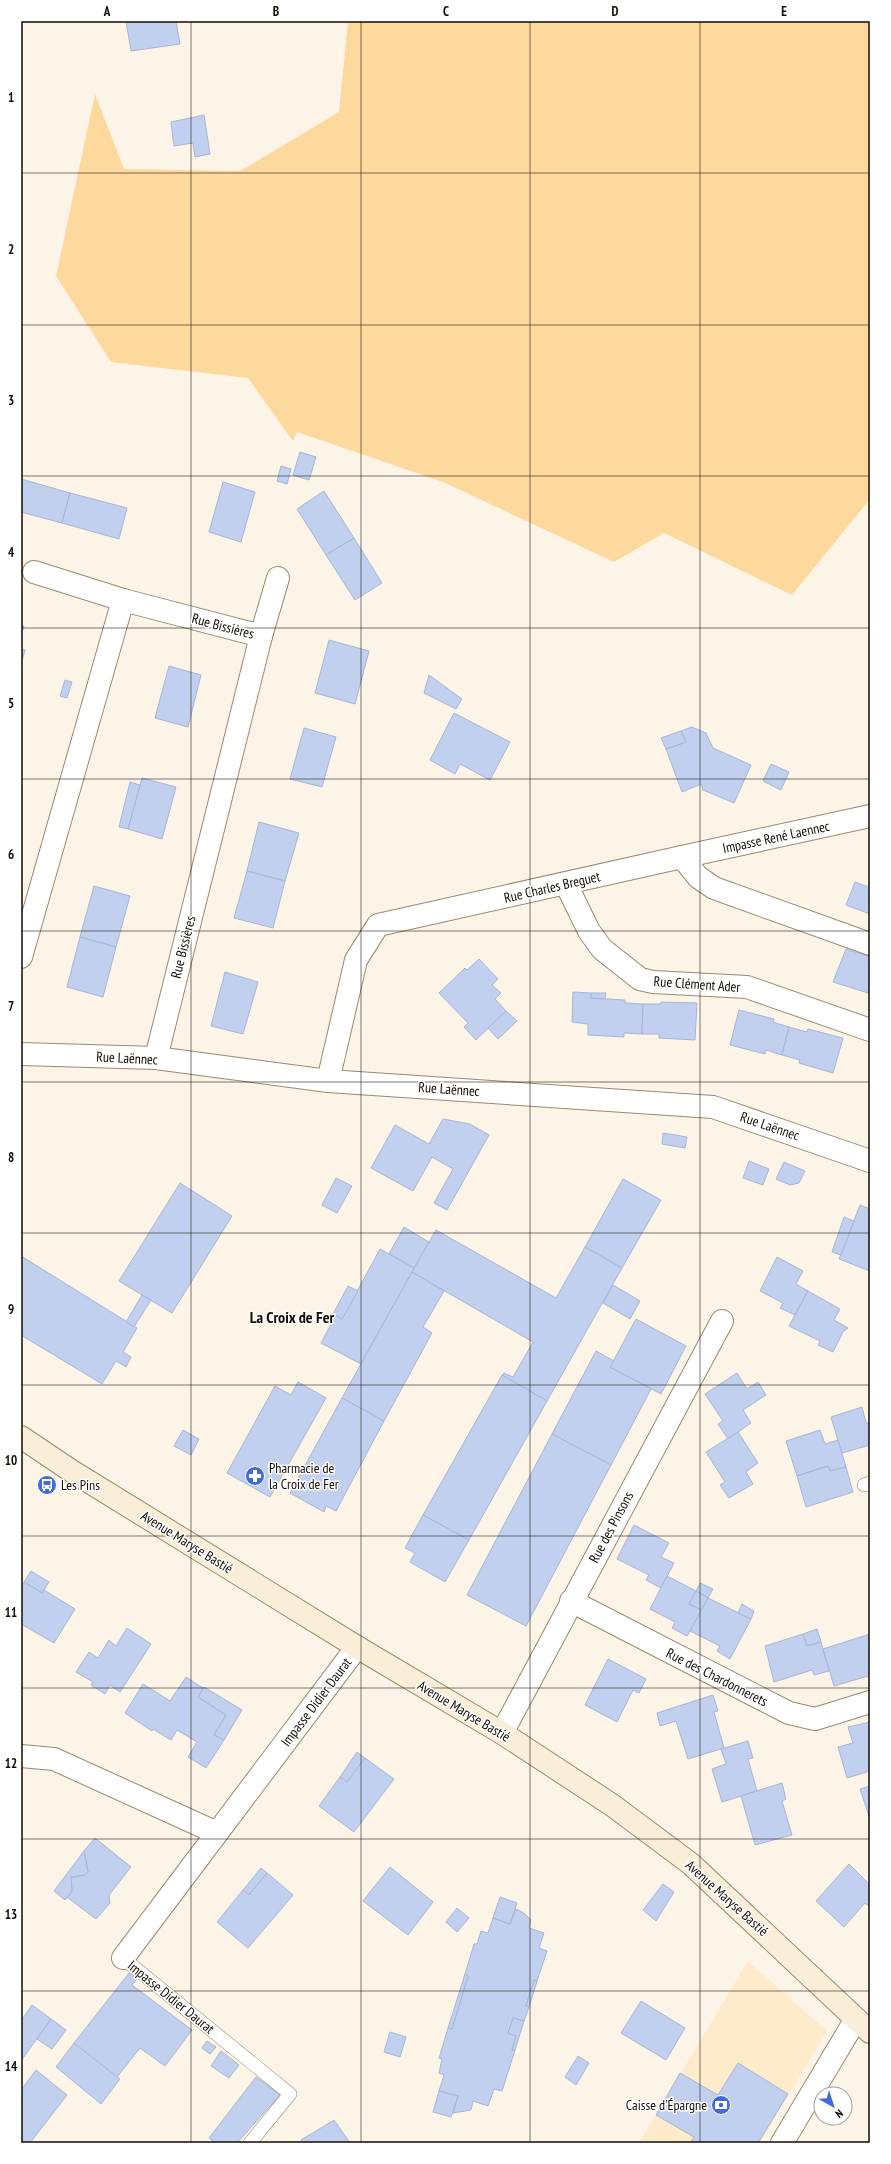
<svg xmlns="http://www.w3.org/2000/svg" width="891" height="2164" font-family="'PT Sans Narrow',sans-serif">
<style>
.built{fill:#feebcc}
.green{fill:#fdd99d}
.building{fill:#c2d0f0;stroke:#a7b5d4}
.lines{fill:none;stroke-linecap:round;stroke-linejoin:round}
.lane-casing{stroke:#9b896c;stroke-width:14}
.street-casing{stroke:#9b896c;stroke-width:24}
.secondary-casing{stroke:#9b896c;stroke-width:24}
.lane{stroke:#fff;stroke-width:13}
.street{stroke:#fff;stroke-width:22}
.secondary{stroke:#fbeed8;stroke-width:22}
.grid{fill:none;stroke:#120b03;stroke-width:1;stroke-opacity:0.55}
.labels{text-anchor:middle;dominant-baseline:central;stroke-width:3;stroke-linejoin:round;paint-order:stroke}
.street-label{font-size:14px;fill:#120b03;stroke:#fff}
.poi-label{font-size:14px;fill:#120b03;stroke:#fff;text-anchor:start}
.quarter-label{font-size:16px;font-weight:bold;fill:#120b03;stroke:#fff}
.neatline{fill:none;stroke:#120b03;stroke-width:1.5}
.grid-label{font-size:13px;text-anchor:middle;font-weight:bold;fill:#120b03}
</style>
<rect width="100%" height="100%" fill="#fcf4e7"/>
<path class="built" d="M748 1961 827 2031 760 2143H639Z"/>
<path class="green" d="M348 21H870V499L792 595 664 533 614 562 443 482 297 432 293 441 248 378 111 362 56 276 95 94 124 169 240 171 339 112Z"/>
<g class="building">
<path d="M126 21H176L180 44 131 51Z"/>
<path d="M204 115 210 154 195 157 193 143 174 146 171 122Z"/>
<path d="M300 452 316 457 309 480 293 475Z"/>
<path d="M281 466 291 469 287 484 277 481Z"/>
<path d="M21 479 70 493 62 523 21 512Z"/>
<path d="M223 482 255 492 241 542 209 532Z"/>
<path d="M324 491 354 538 326 555 297 509Z"/>
<path d="M70 493 127 508 119 539 62 523Z"/>
<path d="M354 538 382 583 355 600 326 555Z"/>
<path d="M21 625 24 626 21 636Z"/>
<path d="M329 640 369 651 355 704 315 693Z"/>
<path d="M21 649 25 650 21 665Z"/>
<path d="M169 666 201 675 188 727 155 718Z"/>
<path d="M429 675 462 699 456 709 424 693Z"/>
<path d="M65 680 72 682 67 698 60 696Z"/>
<path d="M454 713 510 742 490 780 460 764 455 774 430 760Z"/>
<path d="M692 727 706 733 713 748 751 765 734 803 703 790 701 784 682 792 666 749 686 742 681 731Z"/>
<path d="M304 728 336 737 322 787 290 779Z"/>
<path d="M681 731 686 742 666 749 661 738Z"/>
<path d="M771 764 789 772 781 790 763 781Z"/>
<path d="M142 778 176 787 162 839 128 829Z"/>
<path d="M130 782 140 785 128 829 119 827Z"/>
<path d="M259 822 299 833 285 881 247 871Z"/>
<path d="M247 871 285 881 273 928 234 918Z"/>
<path d="M855 882 869 887 870 885V914L846 905Z"/>
<path d="M94 886 130 896 116 947 80 937Z"/>
<path d="M80 937 116 947 103 997 67 987Z"/>
<path d="M846 949 870 957V987L868 993 833 982Z"/>
<path d="M479 959 498 979 492 985 501 993 495 999 506 1011 476 1040 464 1027 468 1023 439 993 465 968 467 970Z"/>
<path d="M225 972 258 982 243 1034 211 1026Z"/>
<path d="M573 992 591 993V998L625 1000V1003L643 1004 642 1034 624 1033V1037L588 1035V1024L572 1022Z"/>
<path d="M591 993H606L605 999 591 998Z"/>
<path d="M661 1002 697 1003 695 1040 659 1038V1034H642L643 1004H661Z"/>
<path d="M739 1010 774 1019 773 1022 789 1027 782 1055 766 1050 765 1054 730 1045Z"/>
<path d="M506 1011 517 1021 498 1039 488 1028Z"/>
<path d="M789 1027 807 1032 808 1029 843 1038 833 1073 799 1063 800 1060 782 1055Z"/>
<path d="M443 1119 470 1124 489 1135 447 1210 434 1203 453 1169 432 1157 413 1191 371 1168 395 1125 429 1144Z"/>
<path d="M663 1133 687 1137 685 1148 662 1144Z"/>
<path d="M749 1161 769 1169 763 1185 743 1178Z"/>
<path d="M784 1162 805 1171 799 1183 790 1185 776 1179Z"/>
<path d="M336 1178 352 1186 337 1213 322 1205Z"/>
<path d="M623 1179 661 1200 622 1268 585 1247Z"/>
<path d="M180 1183 232 1216 172 1313 119 1281Z"/>
<path d="M860 1205 870 1209V1271L839 1259Z"/>
<path d="M844 1217 854 1221 841 1255 832 1252Z"/>
<path d="M404 1227 429 1242 414 1268 389 1254Z"/>
<path d="M436 1230 556 1298 585 1247 622 1268 547 1401 502 1375 504 1373 513 1377 533 1342 412 1272Z"/>
<path d="M380 1249 414 1268 361 1364 321 1343 336 1315 342 1319Z"/>
<path d="M21 1256 137 1328 123 1352 131 1357 126 1367 116 1361 102 1384 21 1335Z"/>
<path d="M777 1257 803 1271 796 1284 808 1291 795 1315 780 1308 783 1303 760 1291Z"/>
<path d="M412 1272 444 1291 423 1327 432 1333 384 1421 342 1398Z"/>
<path d="M613 1285 640 1301 630 1319 603 1303Z"/>
<path d="M348 1286 358 1291 342 1319 333 1314Z"/>
<path d="M808 1291 840 1309 834 1320 848 1328 843 1332 833 1352 818 1345 820 1341 789 1326Z"/>
<path d="M142 1295 151 1300 134 1327 126 1322Z"/>
<path d="M636 1319 686 1346 661 1394 610 1367Z"/>
<path d="M596 1351 614 1361 610 1367 651 1389 611 1465 552 1434Z"/>
<path d="M737 1373 747 1389 758 1382 766 1395 743 1410 751 1423 728 1439 718 1424 723 1421 705 1394Z"/>
<path d="M502 1375 547 1401 469 1540 423 1515Z"/>
<path d="M298 1382 326 1398 270 1497 227 1473 275 1386 291 1395Z"/>
<path d="M342 1398 384 1421 336 1511 326 1506 324 1512 290 1493Z"/>
<path d="M862 1407 866 1423 870 1422V1445L842 1453 831 1417Z"/>
<path d="M183 1430 199 1439 191 1455 174 1446Z"/>
<path d="M820 1430 825 1444 838 1440 846 1467 830 1471 828 1466 797 1476 786 1441Z"/>
<path d="M738 1432 758 1463 746 1472 753 1484 729 1498 720 1485 725 1482 706 1452Z"/>
<path d="M552 1434 611 1465 526 1626 467 1595Z"/>
<path d="M828 1466 830 1471 846 1467 853 1492 806 1507 797 1476Z"/>
<path d="M423 1515 469 1540 445 1582 410 1562 415 1553 405 1548Z"/>
<path d="M634 1525 669 1543 661 1557 674 1563 661 1588 646 1580 649 1575 617 1559Z"/>
<path d="M31 1571 49 1582 42 1593 24 1582Z"/>
<path d="M667 1576 696 1591 689 1604 702 1610 687 1636 672 1628 675 1622 650 1609Z"/>
<path d="M24 1582 42 1593 44 1590 75 1609 54 1643 21 1624V1587Z"/>
<path d="M700 1583 713 1589 708 1598 696 1591Z"/>
<path d="M696 1591 708 1598 702 1610 689 1604Z"/>
<path d="M708 1598 751 1619 730 1659 717 1651 720 1646 690 1631Z"/>
<path d="M742 1604 754 1611 751 1619 738 1613Z"/>
<path d="M127 1628 151 1644 120 1692 110 1685 105 1694 91 1685 93 1682 76 1672 89 1652 98 1658 109 1640 116 1646Z"/>
<path d="M817 1629 821 1642 807 1646 803 1634Z"/>
<path d="M803 1634 807 1646 821 1642 829 1671 814 1675 812 1670 774 1682 765 1646Z"/>
<path d="M870 1634V1680L868 1676 834 1686 823 1649Z"/>
<path d="M608 1659 646 1679 639 1693 633 1690 617 1722 585 1705Z"/>
<path d="M186 1677 203 1688 198 1697 226 1715 214 1735 224 1740 206 1768 188 1757 197 1742 177 1730 171 1740 153 1729 152 1731 125 1713 143 1684 170 1701Z"/>
<path d="M204 1687 242 1710 224 1740 214 1735 226 1715 198 1697Z"/>
<path d="M713 1695 718 1711 714 1712 724 1748 688 1759 676 1721 660 1726 657 1713Z"/>
<path d="M870 1722V1771L847 1778 838 1747 853 1743 848 1727Z"/>
<path d="M748 1741 753 1758 748 1759 757 1791 722 1802 712 1769 726 1764 721 1749Z"/>
<path d="M357 1752 365 1758 347 1782 340 1777Z"/>
<path d="M365 1758 394 1779 354 1832 319 1806 340 1777 347 1782Z"/>
<path d="M782 1783 786 1799 782 1801 792 1835 755 1845 741 1796Z"/>
<path d="M870 1786V1819L860 1789Z"/>
<path d="M95 1838 131 1867 109 1895 110 1903 96 1919 67 1897 72 1891 71 1877 85 1875 88 1872 84 1851Z"/>
<path d="M84 1851 88 1872 85 1875 71 1877 72 1891 65 1900 54 1891Z"/>
<path d="M849 1864 870 1885V1907L865 1903 844 1927 816 1901Z"/>
<path d="M390 1867 433 1902 408 1935 363 1901Z"/>
<path d="M261 1868 267 1873 249 1895 243 1890Z"/>
<path d="M267 1873 293 1895 248 1948 217 1922 243 1890 249 1895Z"/>
<path d="M663 1884 674 1892 656 1921 643 1910Z"/>
<path d="M500 1897 517 1903 510 1924 493 1918Z"/>
<path d="M457 1908 469 1918 457 1932 446 1922Z"/>
<path d="M516 1909 524 1913 531 1920 529 1928 544 1933 539 1948 547 1951 537 1981 534 1980 526 2006 529 2007 524 2021 513 2018 508 2033 516 2036 512 2050H515L502 2091 494 2089 488 2106 473 2101 471 2110 453 2113 458 2096 439 2091 444 2075 439 2073 442 2059 439 2058 448 2028 452 2029 468 1976 465 1974 474 1944H477L481 1931 488 1933 493 1918 510 1924Z"/>
<path d="M129 1973 137 1979 132 1985 192 2030 165 2066 140 2048 117 2077 74 2043Z"/>
<path d="M465 1974 468 1976 452 2029 448 2028Z"/>
<path d="M534 1980 537 1981 529 2007 526 2006Z"/>
<path d="M641 2001 685 2028 666 2060 621 2033Z"/>
<path d="M32 2005 51 2019 21 2061V2021Z"/>
<path d="M513 2018 524 2021 515 2050H512L516 2036 508 2033Z"/>
<path d="M51 2019 66 2030 52 2049 37 2039Z"/>
<path d="M390 2032 406 2037 400 2057 384 2052Z"/>
<path d="M207 2041 216 2047 210 2054 202 2048Z"/>
<path d="M74 2043 120 2079 101 2104 56 2067Z"/>
<path d="M221 2051 239 2065 229 2078 211 2066Z"/>
<path d="M578 2056 589 2063 576 2085 565 2077Z"/>
<path d="M738 2063 788 2094 758 2143H690L694 2137 656 2115 680 2073 718 2095Z"/>
<path d="M36 2070 67 2095 30 2143H21V2090Z"/>
<path d="M256 2077 280 2095 237 2143H215L209 2138Z"/>
<path d="M439 2091 458 2096 451 2117 433 2112Z"/>
<path d="M334 2120 350 2143H303L301 2140Z"/>
</g>
<g class="lines">
<defs>
<g id="lane">
<path d="M864 1485 870 1483"/>
<path d="M123 1958 290 2094 250 2143"/>
</g>
<g id="street">
<path d="M34 572 123 600"/>
<path d="M261 636 278 578"/>
<path d="M682 857 870 816"/>
<path d="M566 884 589 931 602 949 640 979 653 982 747 987 870 1030"/>
<path d="M21 957 123 600 261 636 156 1058"/>
<path d="M21 1054 156 1058 328 1081 713 1107 870 1161"/>
<path d="M328 1081 356 960 378 925 682 857 698 877 714 888 870 944"/>
<path d="M571 1601 789 1713 815 1719 870 1702"/>
<path d="M502 1733 722 1321"/>
<path d="M21 1756 54 1759 217 1833"/>
<path d="M123 1958 357 1647"/>
<path d="M782 2143 856 2019"/>
</g>
<path id="secondary" d="M21 1437 70 1470 357 1647 502 1733 612 1805 691 1864 870 2032"/>
</defs>
<use href="#lane" class="lane-casing"/>
<use href="#street" class="street-casing"/>
<use href="#secondary" class="secondary-casing"/>
<use href="#lane" class="lane"/>
<use href="#street" class="street"/>
<use href="#secondary" class="secondary"/>
</g>
<path class="grid" d="M191 21V2143M361 21V2143M530 21V2143M700 21V2143M21 173H870M21 325H870M21 476H870M21 628H870M21 779H870M21 931H870M21 1082H870M21 1233H870M21 1385H870M21 1536H870M21 1688H870M21 1839H870M21 1991H870"/>
<defs>
<symbol id="pharmacy-disc" viewBox="-11 -11 22 22"><circle r="9.5" fill="#436adc" stroke="#fff"/><path d="M-2-6h4v4h4v4h-4v4h-4v-4h-4v-4h4Z" fill="#fff"/></symbol>
<symbol id="bus-disc" viewBox="-11 -11 22 22"><circle r="9.5" fill="#436adc" stroke="#fff"/><path d="M-5-6H5V4H4V6H2V4H-2V6H-4V4H-5ZM-3.5-4V0h7V-4ZM-3.5 1.2v1.5H-2V1.2ZM2 1.2v1.5H3.5V1.2Z" fill="#fff"/></symbol>
<symbol id="bank-disc" viewBox="-11 -11 22 22"><circle r="9.5" fill="#436adc" stroke="#fff"/><path d="M-6-4H6V4H-6ZM0-2.3a2.3 2.3 0 1 0 0 4.6a2.3 2.3 0 1 0 0-4.6Z" fill="#fff"/></symbol>
</defs>
<g fill-rule="evenodd">
<use href="#pharmacy-disc" x="244" y="1465" width="22" height="22"/>
<use href="#bus-disc" x="36" y="1474" width="22" height="22"/>
<use href="#bank-disc" x="710" y="2094" width="22" height="22"/>
</g>
<g class="labels">
<g class="street-label">
<text transform="translate(223 626) rotate(15)">Rue Bissières</text>
<text transform="translate(776 837) rotate(-12)">Impasse René Laennec</text>
<text transform="translate(552 887) rotate(-13)">Rue Charles Breguet</text>
<text transform="translate(183 947) rotate(-76)">Rue Bissières</text>
<text transform="translate(697 984) rotate(4)">Rue Clément Ader</text>
<text transform="translate(127 1058) rotate(3)">Rue Laënnec</text>
<text transform="translate(449 1089) rotate(4)">Rue Laënnec</text>
<text transform="translate(770 1126) rotate(19)">Rue Laënnec</text>
<text transform="translate(611 1527) rotate(-62)">Rue des Pinsons</text>
<text transform="translate(187 1542) rotate(32)">Avenue Maryse Bastié</text>
<text transform="translate(717 1677) rotate(27)">Rue des Chardonnerets</text>
<text transform="translate(316 1702) rotate(-53)">Impasse Didier Daurat</text>
<text transform="translate(464 1711) rotate(31)">Avenue Maryse Bastié</text>
<text transform="translate(727 1898) rotate(42)">Avenue Maryse Bastié</text>
<text transform="translate(171 1997) rotate(39)">Impasse Didier Daurat</text>
</g>
<g class="poi-label">
<text x="269" y="1468">Pharmacie de<tspan x="269" dy="16">la Croix de Fer</tspan></text>
<text x="61" y="1485">Les Pins</text>
<text x="707" y="2105" text-anchor="end">Caisse d'Épargne</text>
</g>
<g class="quarter-label">
<text x="292" y="1317">La Croix de Fer</text>
</g>
</g>
<rect width="891" height="2164" fill="none" stroke="#ffffff" stroke-width="44"/>
<g transform="translate(833 2106) rotate(141)"><circle r="19" fill="#ffffff" stroke="#a09d9a"/>
<path d="M0-3L7 15L0 10L-7 15Z" fill="#436adc"/>
<text y="-6" font-size="11" font-weight="bold" text-anchor="middle" fill="#120b03">N</text>
</g>
<rect x="22" y="22" width="847" height="2120" class="neatline"/>
<g class="grid-label">
<text x="107" y="16">A</text>
<text x="276" y="16">B</text>
<text x="446" y="16">C</text>
<text x="615" y="16">D</text>
<text x="784" y="16">E</text>
<text x="11" y="102">1</text>
<text x="11" y="254">2</text>
<text x="11" y="405">3</text>
<text x="11" y="557">4</text>
<text x="11" y="708">5</text>
<text x="11" y="859">6</text>
<text x="11" y="1011">7</text>
<text x="11" y="1162">8</text>
<text x="11" y="1314">9</text>
<text x="11" y="1465">10</text>
<text x="11" y="1617">11</text>
<text x="11" y="1768">12</text>
<text x="11" y="1919">13</text>
<text x="11" y="2071">14</text>
</g>
</svg>
